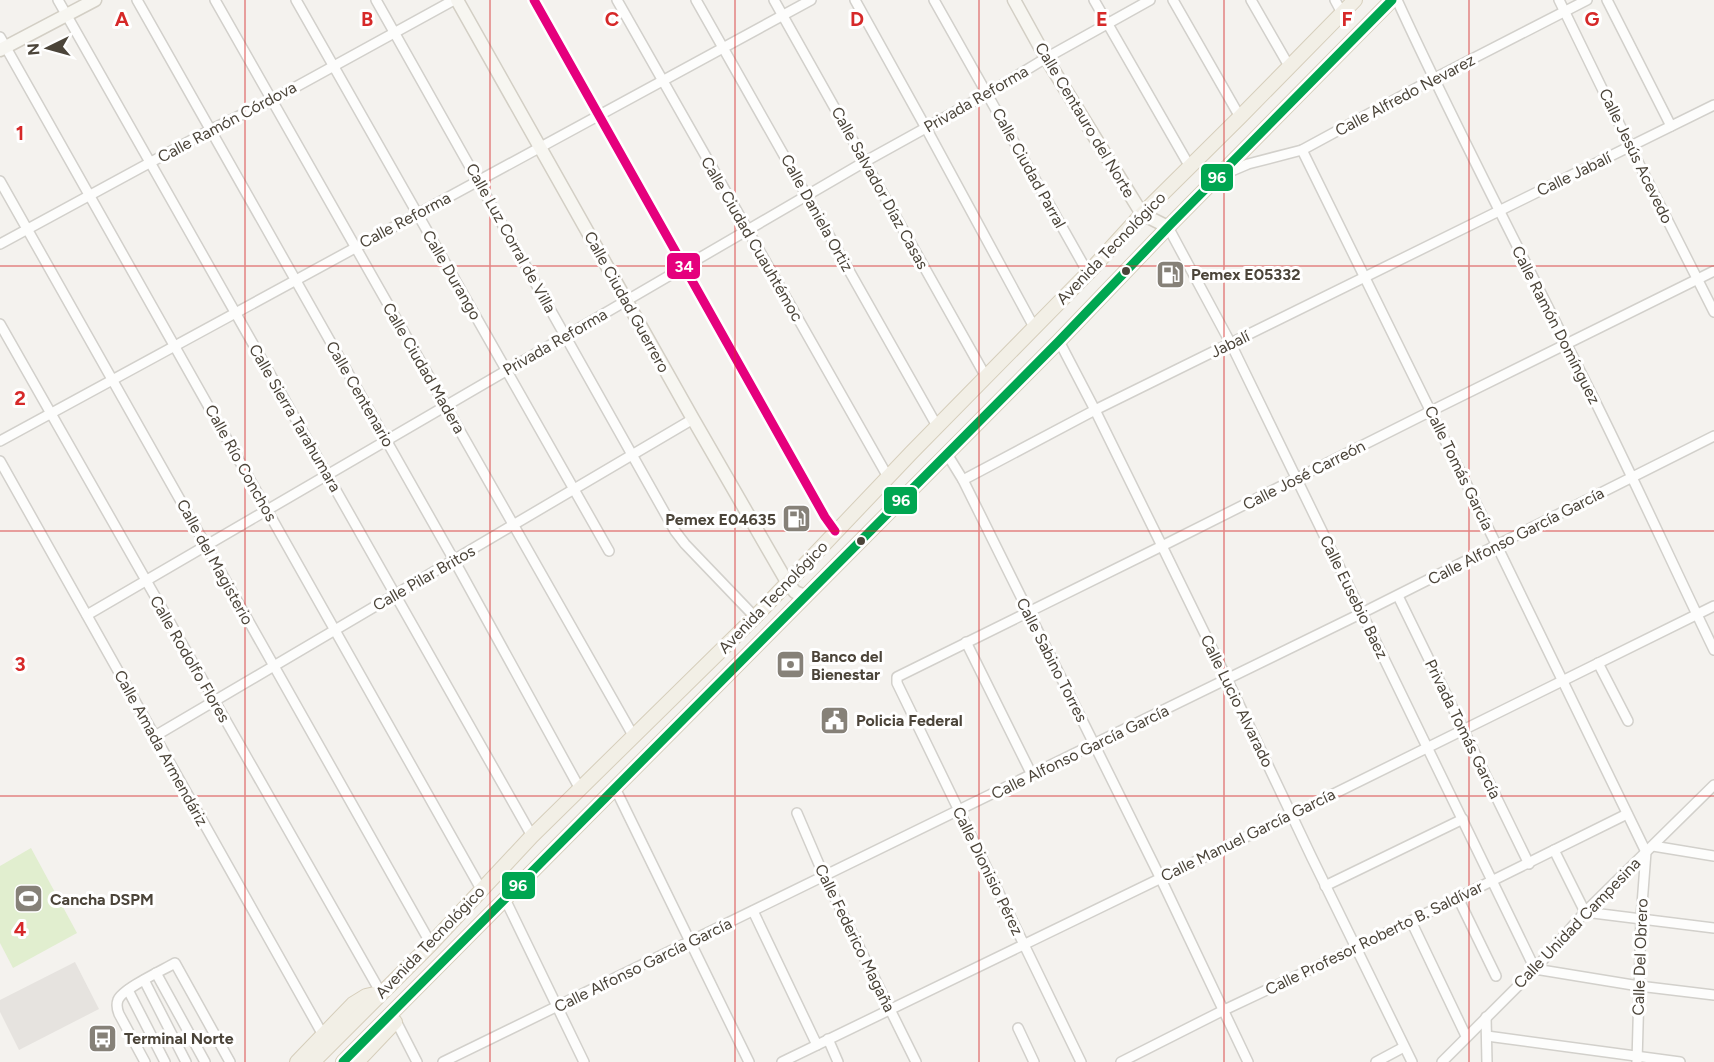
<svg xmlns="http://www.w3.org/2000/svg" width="1714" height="1062" font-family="Figtree,sans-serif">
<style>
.green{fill:#e1eecf}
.parking{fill:#e6e3df}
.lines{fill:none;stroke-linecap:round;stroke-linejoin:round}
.street-casing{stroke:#d2d0cb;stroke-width:12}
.secondary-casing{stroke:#d3cfc5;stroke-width:15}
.primary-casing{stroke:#d6cebb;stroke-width:16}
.street{stroke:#fdfdfc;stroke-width:9}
.secondary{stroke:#f7f6f1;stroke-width:12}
.primary{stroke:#f2efe6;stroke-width:14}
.bus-1-casing{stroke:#fff;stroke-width:14}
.bus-2-casing{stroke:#fff;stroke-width:14}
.bus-1{stroke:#00a651;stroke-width:9}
.bus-2{stroke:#e5007d;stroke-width:9}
.grid{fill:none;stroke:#d62828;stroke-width:1.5;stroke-opacity:0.55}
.bus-dot{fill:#4b4439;stroke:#fff;stroke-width:2}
.labels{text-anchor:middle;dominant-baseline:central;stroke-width:6;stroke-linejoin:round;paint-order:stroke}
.street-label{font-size:16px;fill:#4b4439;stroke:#fff}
.poi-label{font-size:16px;font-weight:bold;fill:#4b4439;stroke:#fff;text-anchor:start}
.grid-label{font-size:20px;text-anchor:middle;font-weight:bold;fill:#d62828;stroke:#fff;stroke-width:6;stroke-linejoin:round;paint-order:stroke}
.line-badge{stroke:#fff;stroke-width:2}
.badge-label{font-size:16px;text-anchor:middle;font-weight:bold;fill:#fff}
</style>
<rect width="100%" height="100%" fill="#f4f2ee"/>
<path class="green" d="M31 848 77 933 13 968 0 943V866Z"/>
<path class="parking" d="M75 962 99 1009 19 1050 0 1012V1000Z"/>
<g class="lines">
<defs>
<g id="street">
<path d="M58 0 532 836"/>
<path d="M137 0 454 560 580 789"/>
<path d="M215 0 634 737"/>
<path d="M296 0 609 551"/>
<path d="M376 0 675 531 685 544 755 617"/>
<path d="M534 0 825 517 835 531"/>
<path d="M617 0 888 477"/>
<path d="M696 0 937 426"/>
<path d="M774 0 986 377"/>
<path d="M855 0 926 128 1034 327"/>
<path d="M934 0 1088 273"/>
<path d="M1094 0 1190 167"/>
<path d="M1173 0 1240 117"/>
<path d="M1251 0 1289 66"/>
<path d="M1335 0 1342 13"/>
<path d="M1397 0C1455 127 1520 250 1582 375 1628 466 1670 559 1714 650"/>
<path d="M1559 0 1630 146 1714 312"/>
<path d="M1607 0 1671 126"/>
<path d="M0 37 481 889"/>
<path d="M1302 150 1497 546 1646 852 1641 918 1637 1062"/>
<path d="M1222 175 1248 164 1302 150 1433 79 1587 0"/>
<path d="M0 181 431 944"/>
<path d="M1168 227 1231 344 1535 969 1639 986 1714 995"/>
<path d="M0 244 210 130 272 100 454 0"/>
<path d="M0 324 381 993"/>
<path d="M1059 341 1095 410 1162 546 1227 679 1312 858 1412 1062"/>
<path d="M0 441 811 0"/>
<path d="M947 454 963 480 1160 877 1248 1062"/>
<path d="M0 461 323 1035"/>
<path d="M963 480 1095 410 1714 105"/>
<path d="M1398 596 1529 864"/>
<path d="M87 615 866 161 987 94 1046 58 1150 0"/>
<path d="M966 642 1032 775"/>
<path d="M1598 663 1628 721"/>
<path d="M155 736 693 419"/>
<path d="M615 788 749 1062"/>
<path d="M797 813 824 876 916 1062"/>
<path d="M1653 846 1714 856"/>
<path d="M1554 850 1585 912 1714 928"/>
<path d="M1325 886 1463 819"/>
<path d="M1458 898 1496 976"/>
<path d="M505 899 584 1062"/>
<path d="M753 911 817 1045"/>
<path d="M1411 921 1466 1036"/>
<path d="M156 973 205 1062"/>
<path d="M144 980 186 1062"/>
<path d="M128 990 165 1062"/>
<path d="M1486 1017 1487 1062"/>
<path d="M396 1021 417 1062"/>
<path d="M1018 1028 1034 1062"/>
<path d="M1487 1036 1680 1062"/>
<path d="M828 1039 838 1062"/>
<path d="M145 1062 119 1014C117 1009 116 1005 118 1000 122 989 163 970 175 963L230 1062"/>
<path d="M443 1062 1362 613 1714 436"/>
<path d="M782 1062 1291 815 1714 606"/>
<path d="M1081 1062C1020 935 958 810 897 683V677L1162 546 1431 411 1714 271"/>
<path d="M1121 1062 1222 1011 1356 948 1627 814"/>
<path d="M1376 1062 1404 1047"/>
<path d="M1442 1062 1535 969 1585 912 1714 785"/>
</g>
<g id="secondary">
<path d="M457 0 693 419 787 582 795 592 805 596"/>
<path d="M1014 0 1046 58 1142 214 1168 227"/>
<path d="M0 50 95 0"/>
</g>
<g id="primary">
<path d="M297 1062 353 1004 366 996 379 993"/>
<path d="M313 1062 431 944 532 836 755 617 912 452 1088 273 1142 214 1240 117 1355 0"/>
<path d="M343 1062 1059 341 1171 224 1392 0"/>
<path d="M357 1062 395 1022"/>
</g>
</defs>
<use href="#street" class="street-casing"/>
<use href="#secondary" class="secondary-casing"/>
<use href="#primary" class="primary-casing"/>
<use href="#street" class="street"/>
<use href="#secondary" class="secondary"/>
<use href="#primary" class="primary"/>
<defs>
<path id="bus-1" d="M343 1062 1059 341 1171 224 1392 0"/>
<path id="bus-2" d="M534 0 825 517 835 531"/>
</defs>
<use href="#bus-1" class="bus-1-casing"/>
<use href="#bus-2" class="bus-2-casing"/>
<use href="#bus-1" class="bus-1"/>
<use href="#bus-2" class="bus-2"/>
</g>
<path class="grid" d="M245 0V1062M490 0V1062M735 0V1062M979 0V1062M1224 0V1062M1469 0V1062M0 266H1714M0 531H1714M0 796H1714"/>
<defs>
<symbol id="fuel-square" viewBox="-11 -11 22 22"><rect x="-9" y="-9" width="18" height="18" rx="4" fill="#868178" stroke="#fff"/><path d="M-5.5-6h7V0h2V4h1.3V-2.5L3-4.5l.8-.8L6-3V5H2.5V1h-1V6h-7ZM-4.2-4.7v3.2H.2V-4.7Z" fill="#fff"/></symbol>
<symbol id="bank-square" viewBox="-11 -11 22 22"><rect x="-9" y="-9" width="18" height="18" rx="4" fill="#868178" stroke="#fff"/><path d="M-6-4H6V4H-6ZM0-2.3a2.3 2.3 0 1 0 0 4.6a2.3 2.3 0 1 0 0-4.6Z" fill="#fff"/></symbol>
<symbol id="civic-square" viewBox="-11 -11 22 22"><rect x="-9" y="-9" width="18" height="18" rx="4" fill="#868178" stroke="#fff"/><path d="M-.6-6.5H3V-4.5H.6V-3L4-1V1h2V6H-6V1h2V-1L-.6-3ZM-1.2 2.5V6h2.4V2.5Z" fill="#fff"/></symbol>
<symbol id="stadium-square" viewBox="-11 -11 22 22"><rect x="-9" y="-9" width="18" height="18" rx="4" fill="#868178" stroke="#fff"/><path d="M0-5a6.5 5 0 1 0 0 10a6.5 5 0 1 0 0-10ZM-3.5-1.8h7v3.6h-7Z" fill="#fff"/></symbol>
<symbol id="bus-square" viewBox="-11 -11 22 22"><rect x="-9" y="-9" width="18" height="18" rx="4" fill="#868178" stroke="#fff"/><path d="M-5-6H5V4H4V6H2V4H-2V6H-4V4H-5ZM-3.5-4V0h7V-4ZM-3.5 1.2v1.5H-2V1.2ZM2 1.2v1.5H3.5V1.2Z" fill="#fff"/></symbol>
</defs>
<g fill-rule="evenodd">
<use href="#fuel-square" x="1154" y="258" width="33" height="33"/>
<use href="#fuel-square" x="780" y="502" width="33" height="33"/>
<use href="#bank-square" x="774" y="648" width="33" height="33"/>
<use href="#civic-square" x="818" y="704" width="33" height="33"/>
<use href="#stadium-square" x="12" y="882" width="33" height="33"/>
<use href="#bus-square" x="86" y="1022" width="33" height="33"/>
</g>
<g class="bus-dot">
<circle cx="1126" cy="271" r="5"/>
<circle cx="861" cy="541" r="5"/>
</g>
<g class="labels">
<g class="street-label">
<text transform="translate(1405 95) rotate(-28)">Calle Alfredo Nevarez</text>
<text transform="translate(976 99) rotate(-30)">Privada Reforma</text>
<text transform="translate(1085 120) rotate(59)">Calle Centauro del Norte</text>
<text transform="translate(227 122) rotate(-28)">Calle Ramón Córdova</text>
<text transform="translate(1636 156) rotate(64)">Calle Jesús Acevedo</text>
<text transform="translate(1029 168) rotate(61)">Calle Ciudad Parral</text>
<text transform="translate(1574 174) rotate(-26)">Calle Jabalí</text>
<text transform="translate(880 188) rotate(61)">Calle Salvador Díaz Casas</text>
<text transform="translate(817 213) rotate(61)">Calle Daniela Ortiz</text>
<text transform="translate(405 220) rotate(-28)">Calle Reforma</text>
<text transform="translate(511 238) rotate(61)">Calle Luz Corral de Villa</text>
<text transform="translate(752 239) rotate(60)">Calle Ciudad Cuauhtémoc</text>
<text transform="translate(1111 248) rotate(-46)">Avenida Tecnológico</text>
<text transform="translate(452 275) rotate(60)">Calle Durango</text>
<text transform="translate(627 302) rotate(61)">Calle Ciudad Guerrero</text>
<text transform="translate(1556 325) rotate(63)">Calle Ramón Domínguez</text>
<text transform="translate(555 342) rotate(-30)">Privada Reforma</text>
<text transform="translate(1230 344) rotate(-26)">Jabalí</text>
<text transform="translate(424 368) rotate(60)">Calle Ciudad Madera</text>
<text transform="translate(360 394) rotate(60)">Calle Centenario</text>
<text transform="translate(295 418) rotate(60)">Calle Sierra Tarahumara</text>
<text transform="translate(241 463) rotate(61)">Calle Río Conchos</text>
<text transform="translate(1459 468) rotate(64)">Calle Tomás García</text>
<text transform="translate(1304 475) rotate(-27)">Calle José Carreón</text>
<text transform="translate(1516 536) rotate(-27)">Calle Alfonso García García</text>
<text transform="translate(215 562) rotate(61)">Calle del Magisterio</text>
<text transform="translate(424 578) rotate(-30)">Calle Pilar Britos</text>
<text transform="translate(773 597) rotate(-46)">Avenida Tecnológico</text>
<text transform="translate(1354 597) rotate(64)">Calle Eusebio Baez</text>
<text transform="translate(190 659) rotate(60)">Calle Rodolfo Flores</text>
<text transform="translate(1052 660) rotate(63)">Calle Sabino Torres</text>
<text transform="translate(1237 701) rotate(64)">Calle Lucio Alvarado</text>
<text transform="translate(1463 729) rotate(64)">Privada Tomás García</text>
<text transform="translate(161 748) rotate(61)">Calle Amada Armendáriz</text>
<text transform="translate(1080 752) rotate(-26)">Calle Alfonso García García</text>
<text transform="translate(1248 835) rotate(-26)">Calle Manuel García García</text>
<text transform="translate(988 871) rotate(64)">Calle Dionisio Pérez</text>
<text transform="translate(1577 923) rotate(-46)">Calle Unidad Campesina</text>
<text transform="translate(855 938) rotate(64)">Calle Federico Magaña</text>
<text transform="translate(1374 938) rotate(-26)">Calle Profesor Roberto B. Saldívar</text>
<text transform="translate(430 942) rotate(-46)">Avenida Tecnológico</text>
<text transform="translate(1640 957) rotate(-88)">Calle Del Obrero</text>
<text transform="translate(643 965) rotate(-26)">Calle Alfonso García García</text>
</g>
<g class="poi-label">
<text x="1191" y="274">Pemex E05332</text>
<text x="776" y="519" text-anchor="end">Pemex E04635</text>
<text x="811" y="656">Banco del<tspan x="811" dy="18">Bienestar</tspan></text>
<text x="856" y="720">Policia Federal</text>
<text x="50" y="899">Cancha DSPM</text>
<text x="124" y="1038">Terminal Norte</text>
</g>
</g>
<g class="grid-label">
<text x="122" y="26">A</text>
<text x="367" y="26">B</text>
<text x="612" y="26">C</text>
<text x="857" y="26">D</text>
<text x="1102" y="26">E</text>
<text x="1347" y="26">F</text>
<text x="1592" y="26">G</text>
<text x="20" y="140">1</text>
<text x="20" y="405">2</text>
<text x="20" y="671">3</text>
<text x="20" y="936">4</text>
</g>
<g class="line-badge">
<rect x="1200" y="163" width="34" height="29" rx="6" fill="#00a651"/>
<rect x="666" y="252" width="35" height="28" rx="6" fill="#e5007d"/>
<rect x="883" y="486" width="35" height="29" rx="6" fill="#00a651"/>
<rect x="501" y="871" width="35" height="29" rx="6" fill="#00a651"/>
</g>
<g class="badge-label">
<text x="1217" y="183">96</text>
<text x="684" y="272">34</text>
<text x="901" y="506">96</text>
<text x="518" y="891">96</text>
</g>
<g transform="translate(48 48) rotate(265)" stroke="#ffffff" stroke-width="4.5" paint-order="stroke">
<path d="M0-4.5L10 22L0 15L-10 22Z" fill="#4b4439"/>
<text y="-9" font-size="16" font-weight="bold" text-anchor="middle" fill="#4b4439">N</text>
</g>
</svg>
